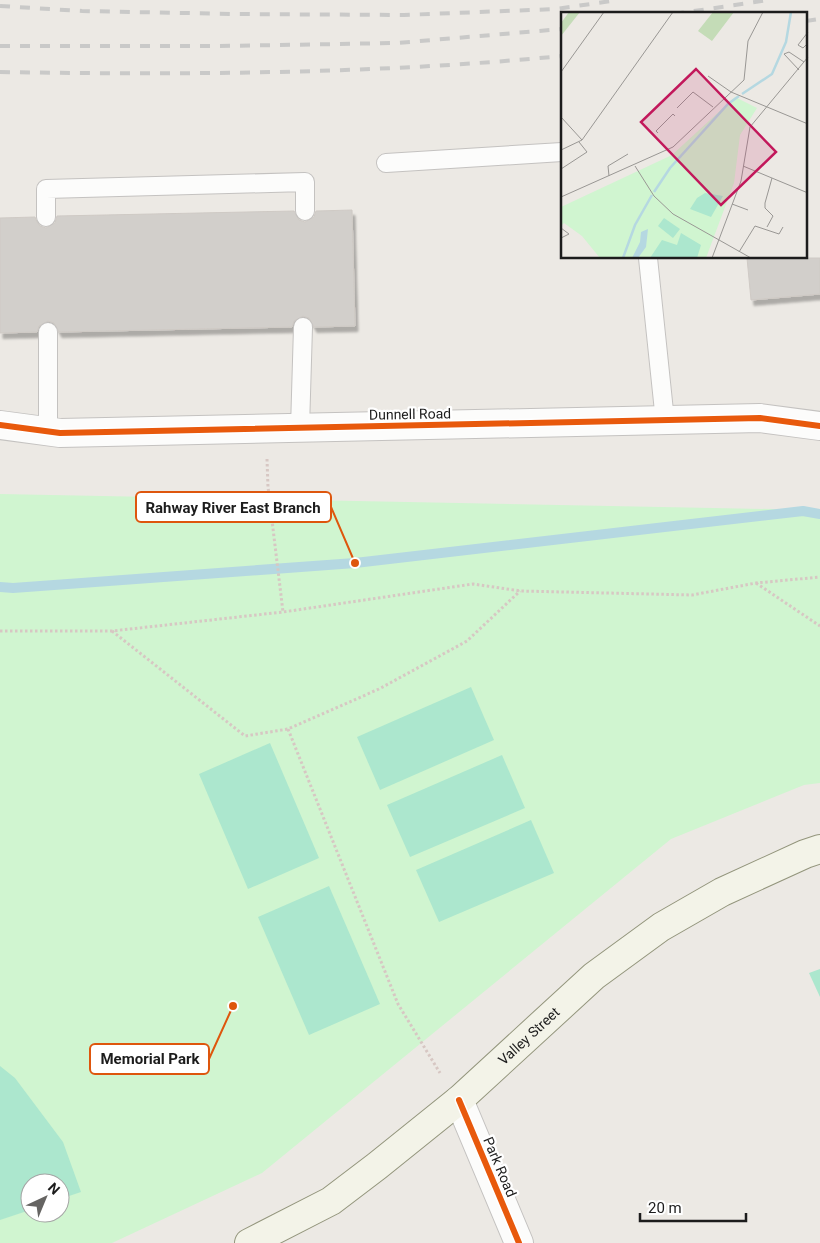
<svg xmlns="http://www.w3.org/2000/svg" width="820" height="1243" font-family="Roboto,sans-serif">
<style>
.park{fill:#d0f5d0;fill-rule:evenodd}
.pitch{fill:#ace7ce}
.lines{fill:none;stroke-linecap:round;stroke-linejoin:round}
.stream{stroke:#b5d8e1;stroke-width:10}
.building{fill:#d2cfcb;stroke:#cfcac5;filter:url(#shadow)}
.lane-casing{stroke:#c4c2c0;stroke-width:20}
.street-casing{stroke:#c4c2c0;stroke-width:30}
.secondary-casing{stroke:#93957c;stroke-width:30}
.path{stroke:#d7c7c3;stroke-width:3;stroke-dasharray:2.5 2.5;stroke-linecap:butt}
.lane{stroke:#fcfcfb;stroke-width:18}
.street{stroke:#fcfcfb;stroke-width:28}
.secondary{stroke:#f3f3e8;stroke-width:28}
.rail{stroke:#c9c9c8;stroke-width:4;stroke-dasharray:10 10;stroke-linecap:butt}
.cycleway-casing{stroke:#fff;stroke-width:9}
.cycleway{stroke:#e8590c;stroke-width:6}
.labels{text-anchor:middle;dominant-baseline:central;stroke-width:4.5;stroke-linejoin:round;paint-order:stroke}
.street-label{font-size:14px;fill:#1c1c1c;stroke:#fff}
.inset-river{fill:none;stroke:#b5d8e1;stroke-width:2.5}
.inset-road{fill:none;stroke:#999794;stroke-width:1}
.view{fill:#c2185b;fill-opacity:0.15;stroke:#c2185b;stroke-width:2.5}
.inset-edge{fill:none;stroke:#1c1c1c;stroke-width:2.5}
.leader{fill:none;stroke:#de560d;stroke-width:2}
.callout-dot{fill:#de560d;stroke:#fff;stroke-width:2}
.callout{fill:#fff;stroke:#de560d;stroke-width:2}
.callout-label{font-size:15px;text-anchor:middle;font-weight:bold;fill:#1c1c1c}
</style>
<defs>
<filter id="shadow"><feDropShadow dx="3" dy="5.5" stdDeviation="1" flood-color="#0004"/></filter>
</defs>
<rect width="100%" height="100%" fill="#ece9e4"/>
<path class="park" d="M0 494 820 510V783L804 785 671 839 262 1173 112 1243H0ZM30 1183H60V1213H30Z"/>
<g class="pitch">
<path d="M471 687 494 740 380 790 357 737Z"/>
<path d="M270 743 319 858 248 889 199 774Z"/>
<path d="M502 755 525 808 410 857 387 805Z"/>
<path d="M531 820 554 873 439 922 416 870Z"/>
<path d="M329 886 380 1004 309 1035 258 917Z"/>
<path d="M820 969V997L809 973Z"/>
<path d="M0 1066 15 1078 63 1142 81 1192 60 1199V1183H30V1210L0 1220Z"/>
</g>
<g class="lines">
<path class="stream" d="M0 587 13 588 355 563 803 511 820 514"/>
</g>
<g class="building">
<path d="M352 210 355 326 314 327 309 318 303 316 294 321 292 327 59 332 54 323 48 321 39 326 37 332 0 333V218L35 217 37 222 40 226 46 228 55 223 57 216 294 211 299 220 305 222 314 217 316 211Z"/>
<path d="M747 258H820V294L751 300Z"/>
</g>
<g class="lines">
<defs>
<g id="lane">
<path d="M386 163 562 152"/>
<path d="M46 217V189L305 182V211"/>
<path d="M648 258 665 421"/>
<path d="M300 428 303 327"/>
<path d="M48 431V332"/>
</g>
<g id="street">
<path d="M0 425 60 433 760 418 820 426"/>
<path d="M459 1100 519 1243"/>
</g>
<g id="secondary">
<path id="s1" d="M249 1243 331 1201 377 1166 459 1100 594 976 661 927 722 892 805 854 820 849"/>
</g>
</defs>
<use href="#lane" class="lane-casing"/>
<use href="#street" class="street-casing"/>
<use href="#secondary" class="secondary-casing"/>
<g class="path">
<path d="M267 459 268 487 283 612"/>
<path d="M756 583 820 626"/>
<path d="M0 631H112L283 612 473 584 521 591 692 595 756 583 820 577"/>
<path d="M112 631 245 736 288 729 379 689 467 641 520 591"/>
<path d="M288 729 398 1004 440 1073"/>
</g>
<use href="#lane" class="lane"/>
<use href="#street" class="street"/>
<use href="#secondary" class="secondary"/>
<g class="rail">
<path d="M0 6 82 11 235 14 404 15 556 9 618 0"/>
<path d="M674 14 769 0"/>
<path d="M806 21 820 19"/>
<path d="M0 46H219L397 43 562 29"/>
<path d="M0 72C187 75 376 74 562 56"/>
</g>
<defs>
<g id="cycleway">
<path d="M0 425 60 433 760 418 820 426"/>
<path d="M459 1100 519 1243"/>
</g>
</defs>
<use href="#cycleway" class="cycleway-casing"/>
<use href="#cycleway" class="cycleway"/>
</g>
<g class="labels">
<g class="street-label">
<text transform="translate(410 414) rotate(-1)">Dunnell Road</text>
<text stroke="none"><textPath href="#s1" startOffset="350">Valley Street</textPath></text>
<text transform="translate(500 1167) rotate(67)">Park Road</text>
</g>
</g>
<g transform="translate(561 12)">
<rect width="246" height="246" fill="#ece9e4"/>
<path d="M8 0H19L0 24V11ZM152 0H173L151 29 137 19Z" fill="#c4dcb7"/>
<path d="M174 85 196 96 179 123 173 171 145 246H39L21 224 3 211 0 214V195L111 143Z" fill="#d0f5d0"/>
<path d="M144 181 162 184 150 205 129 197 136 186ZM103 206 119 217 112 226 97 214ZM120 221 140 233 136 246H89L101 228 116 233Z" fill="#ace7ce"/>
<path d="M87 217 85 235 77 246H71L79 230 80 220Z" fill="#b5d8e1"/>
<path class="inset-river" d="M181 82 211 62 225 30 230 0M93 180 109 156 167 92 178 84M62 246 74 213 91 183"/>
<path class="inset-road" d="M247 20 237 33 242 36 247 31M238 58 223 42 228 40 243 50M0 60 43 0M147 64 170 80 247 112M116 96 132 80 152 95M0 105 21 128M97 121 95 119 112 102 114 104M0 138 21 128 112 0M74 154 93 184 112 202 190 246M182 154 247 181M0 157 26 140 18 130M48 164 47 154 67 142M0 185 112 135 183 68 187 29 202 0M171 192 187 198M206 215 212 204 204 196V191L211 166M0 216 8 222 0 226M178 240 194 214 218 222 222 215M151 246 180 169 189 115 247 45"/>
<path class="view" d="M135 57 215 140 160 193 80 110Z"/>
<rect width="246" height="246" class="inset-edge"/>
</g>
<path class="leader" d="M355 563L331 507M233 1006L209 1059"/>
<g class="callout-dot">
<circle cx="355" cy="563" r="5"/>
<circle cx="233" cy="1006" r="5"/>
</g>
<g class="callout">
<rect x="136" y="492" width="195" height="30" rx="5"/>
<rect x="90" y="1044" width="119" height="30" rx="5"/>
</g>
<g class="callout-label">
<text x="233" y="513">Rahway River East Branch</text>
<text x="150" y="1064">Memorial Park</text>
</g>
<g transform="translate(45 1198) rotate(44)"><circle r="24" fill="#ffffff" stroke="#a4a4a4"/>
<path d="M0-4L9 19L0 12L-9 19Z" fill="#656462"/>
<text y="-8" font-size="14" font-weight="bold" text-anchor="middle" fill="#1c1c1c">N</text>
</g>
<path d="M640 1213v8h106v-8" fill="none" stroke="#1c1c1c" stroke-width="2.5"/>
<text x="648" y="1213" font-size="15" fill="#1c1c1c" stroke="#ffffff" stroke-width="4" paint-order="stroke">20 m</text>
</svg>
